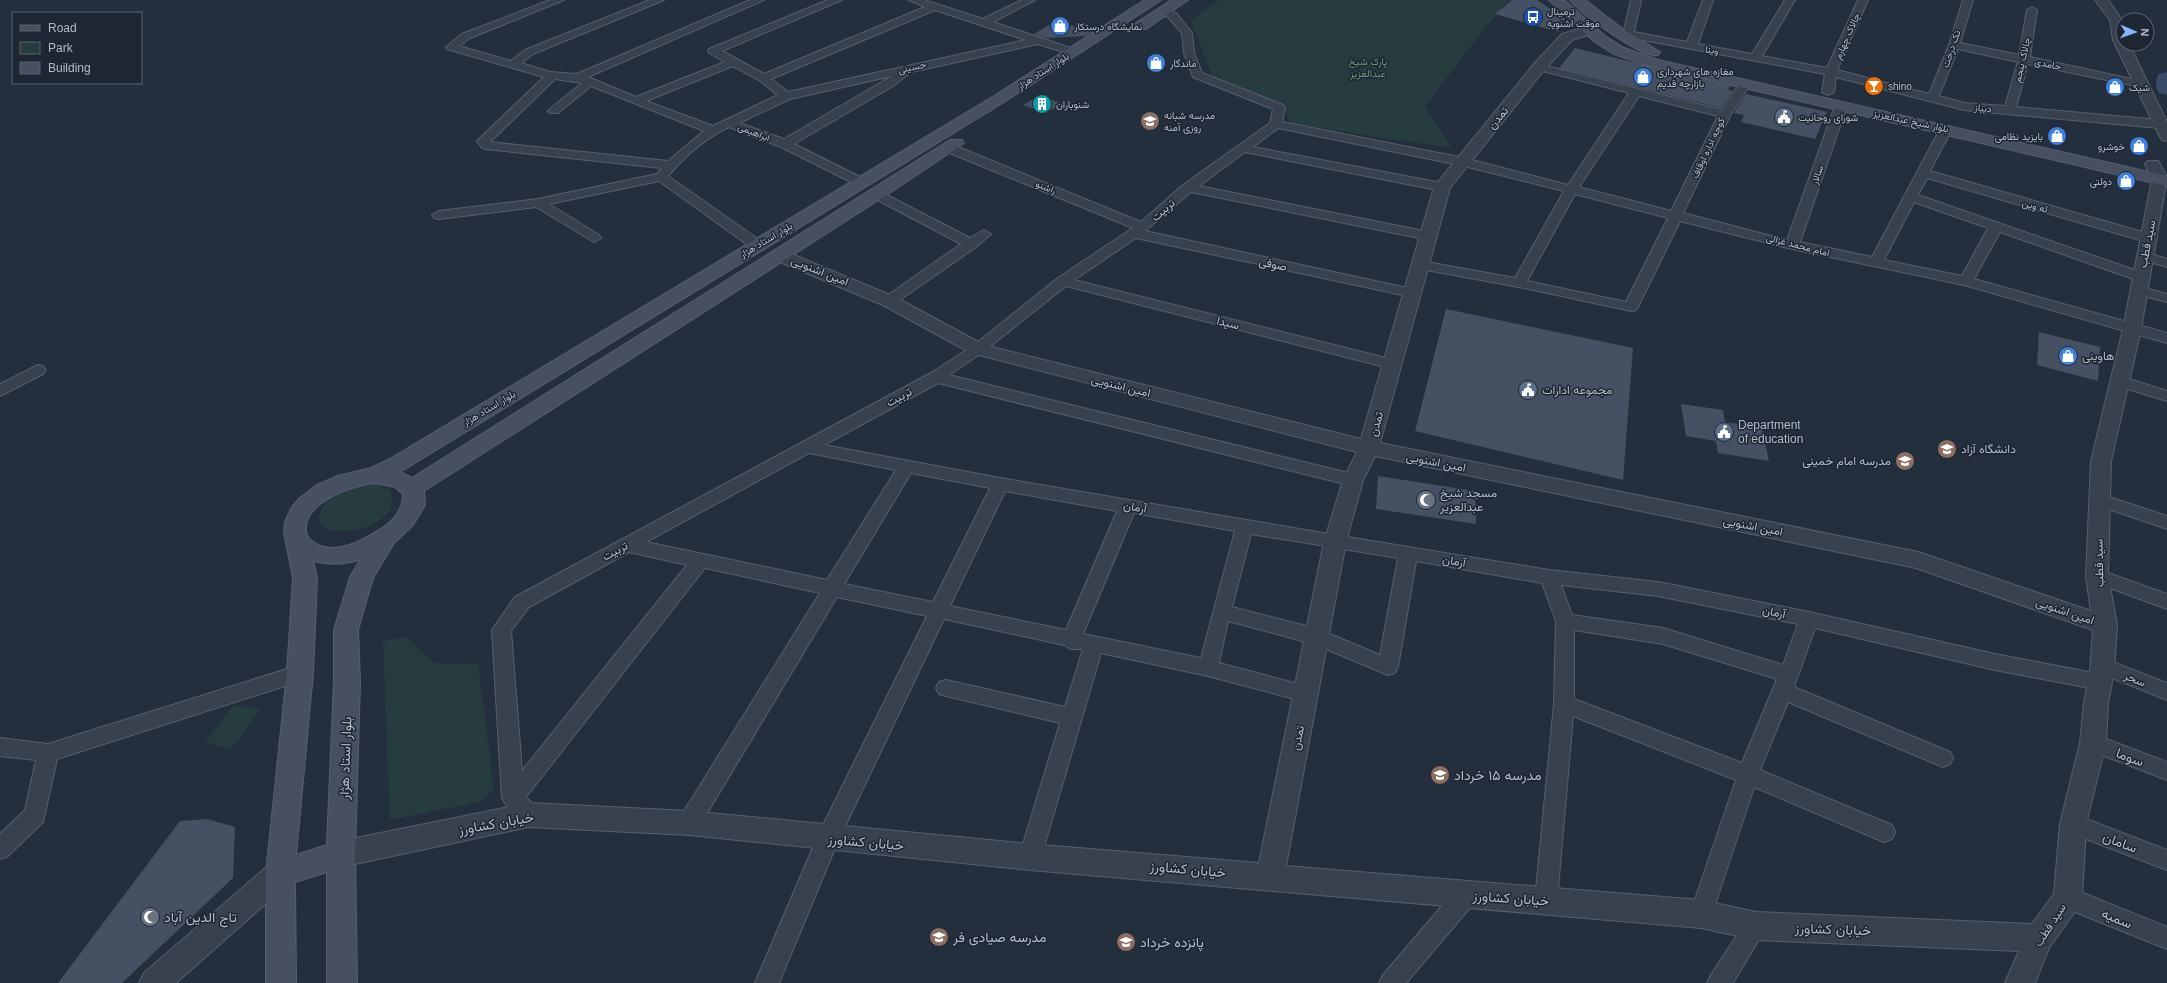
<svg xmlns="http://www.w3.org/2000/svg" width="2167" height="983" font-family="Arial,Vazirmatn,sans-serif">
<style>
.green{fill:#263c3f}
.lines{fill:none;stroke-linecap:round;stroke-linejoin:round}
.river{fill:#394c67;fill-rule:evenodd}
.building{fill:#455162}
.minor-casing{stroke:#565f6c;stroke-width:2}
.tertiary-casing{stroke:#565f6c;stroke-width:2}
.secondary-casing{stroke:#565f6c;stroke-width:2}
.minor{fill:#38414e;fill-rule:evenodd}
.tertiary{fill:#38414e;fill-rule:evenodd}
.secondary{fill:#465061;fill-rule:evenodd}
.labels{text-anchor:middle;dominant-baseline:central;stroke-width:3;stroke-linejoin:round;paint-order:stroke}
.far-poi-label{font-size:10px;fill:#b4bcc9;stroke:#1d2633;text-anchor:start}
.far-street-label{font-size:10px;fill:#b4bcc9;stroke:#1d2633}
.far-park-label{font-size:10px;fill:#6b9a76;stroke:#1d2633}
.street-label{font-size:12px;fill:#b4bcc9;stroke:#1d2633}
.poi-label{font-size:12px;fill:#b4bcc9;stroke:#1d2633;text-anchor:start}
.near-street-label{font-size:14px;fill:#b4bcc9;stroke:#1d2633}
.near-poi-label{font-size:14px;fill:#b4bcc9;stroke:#1d2633;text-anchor:start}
</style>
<rect width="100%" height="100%" fill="#242f3e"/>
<g class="green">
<path d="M1219 0H1509L1484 29 1425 106 1452 148 1292 124 1281 104 1214 81 1191 20Z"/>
<path d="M373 483 389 490C412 536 283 549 329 500 339 489 358 484 373 483Z"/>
<path d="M406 637 434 663 478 664 491 763 493 791 479 802 390 820 383 641Z"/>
<path d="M234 705 260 710 230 750 205 742Z"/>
</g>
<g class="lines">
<path class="river" d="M2167 72V95L2159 93C2155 86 2155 81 2159 74Z"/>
</g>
<g class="building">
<path d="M1512 0H1537L1565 19 1558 32 1495 14Z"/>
<path d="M1056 21 1093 32 1085 36 1046 38 1034 34Z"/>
<path d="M1575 48 1730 86 1728 90 1733 91 1721 108 1559 68Z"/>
<path d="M1746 94 1827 112 1815 139 1741 122 1744 115 1734 113Z"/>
<path d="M1040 95 1062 104 1045 113 1023 105Z"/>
<path d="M1446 309 1633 348 1623 480 1415 431Z"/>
<path d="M2039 332 2100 347 2098 381 2037 365Z"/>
<path d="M1681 404 1723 410 1725 422 1762 428 1769 461 1718 453 1716 441 1686 436Z"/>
<path d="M1378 476 1475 491 1476 524 1376 509Z"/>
<path d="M207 819 235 827 233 878 122 983H58L180 821Z"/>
</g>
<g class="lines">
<defs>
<g id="minor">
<path d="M550 0H564L470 38 459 46 511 61 525 50 650 0H664L533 54 521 63 550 72 577 74 750 0H764L588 77 636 97 725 62 709 53 708 51 709 49 828 0H842L722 51 764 74 925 7 909 0H924L983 19 1022 0H1035L993 22 1077 50 1078 52 1073 55 1038 44 911 72 893 86 794 144 866 180 867 183 861 187 781 147 729 127C705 138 685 156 668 176L762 242 764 245 762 248H752L659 181 549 204 599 235 601 238 594 242 536 207 439 219 434 218 432 215 439 211 538 199 657 174 662 168 486 149 482 148 477 141 544 77 447 49 446 47 462 34ZM935 10 1026 40 788 92 771 79ZM733 66 759 80 778 95 713 126 646 101ZM892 76 784 139 739 123 790 99ZM555 79 582 83 550 109 548 111 550 113H558L591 86 704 131 668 161 490 142Z"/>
<path d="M1631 0H1641L1634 32 1687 42 1703 0H1713L1698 44 1752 54 1785 0H1795L1762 56 1827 68 1858 0H1868L1837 70 1929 94 1949 45 1963 0H1973L1960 43 2019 55 2027 10 2032 7 2037 10 2030 57 2141 81 2147 84 2141 87 2028 64 2016 107 2159 120 2165 124 2159 128 1964 110 1836 77 1834 92 1828 95 1822 92 1825 74 1616 35 1615 33 1616 31 1624 30ZM1958 49 2018 62 2005 106 1964 103 1939 96Z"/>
<path d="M1163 8 1177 14 1192 33 1194 53 1202 73 1283 105 1285 107 1282 122 1464 158 1568 185 1629 93 1535 69 1533 67 1535 65 1539 64 1722 110 1740 83H1748L1750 85 1731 114 1683 213 1787 240 1835 106 1837 104H1845L1847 106 1800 242 1872 257 1940 129 1942 126H1950L1952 129 1930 171 2153 235 2155 238 2153 241H2143L1927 178 1918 195 2146 274 2148 277 2141 281 2136 280 2000 232 1974 279 2167 333V343L1964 285 1792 249 1680 221 1638 307 1636 310 1631 311 1519 287 1421 269 1416 268 1414 265 1416 262 1421 261 1515 278 1564 191 1464 166 1278 128 1253 147 1442 183 1448 187 1442 191 1245 152 1199 186 1434 233 1436 236 1434 239 1429 240 1191 192 1145 231 1412 289 1417 290 1419 293 1417 296 1412 297 1136 238 1074 280 1398 361 1401 364 1398 367 1393 369 1066 286 983 352 949 375 1353 474 1359 476 1361 480 1359 484 1353 486 938 383 824 445 1000 478 1335 535 1549 570 1658 582 1809 612 1995 654 2104 675 2095 672 2092 666 2095 660 2102 658 2167 683V700L2107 676 2110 682 2107 688 2100 690 1995 670 1815 628 1794 687 1950 752 1953 758 1950 764 1943 767 1788 702 1760 770 1892 825 1895 832 1892 839 1884 842 1754 787 1712 914 1709 922 1701 925 1693 922 1690 914 1736 780 1573 716 1557 900 1554 908 1546 911 1538 908 1535 900 1554 704 1556 621 1542 583 1416 561 1398 667 1395 673 1388 675 1314 644 1228 621 1219 663 1313 688 1316 694 1313 700 1306 702 1208 676 1101 653 1041 857 1038 864 1030 867 1022 864 1019 857 1060 723 946 696 939 694 936 688 939 682 946 680 1065 707 1083 649H1071L1064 645 944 619 838 841 779 983H755L820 831 927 616 837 597 697 830 689 833 681 830 678 823 681 816 820 593 705 568 526 797 537 808 540 815 537 822 529 825C517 820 508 809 502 798L492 630 515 597 931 373 973 346 1058 278 1133 228 945 151 943 148 945 145H953L1141 222 1183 185 1270 123 1273 109 1193 77 1184 53 1182 33 1169 18 1158 11 1159 9ZM1639 96 1718 116 1671 211 1579 187ZM1575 194 1668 218 1626 302 1527 281ZM1914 202 1988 228 1962 276 1884 260ZM809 453 896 470 827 580 646 542ZM911 473 990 488 933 602 844 584ZM1005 491 1117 511 1066 630 950 606ZM1134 513 1235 531 1201 658 1083 634ZM1251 534 1398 558 1380 655 1318 629 1232 607ZM629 552 687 565 522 771 511 631 529 607ZM1561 585 1658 596 1798 624 1783 665 1663 628 1572 615ZM1574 630 1663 644 1777 679 1742 763 1574 699Z"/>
<path d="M877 190 970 238 984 230 991 234 976 247 894 304H884L882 301 884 298 961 244 872 197 871 194 872 191Z"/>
<path d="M2145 252 2167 259V267L2140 259 2138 256Z"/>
<path d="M2138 286 2167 294V302L2133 293 2131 290 2133 287Z"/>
<path d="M38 365 43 366 46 370 43 374 0 396V384Z"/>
<path d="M2120 376 2167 391V401L2115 385 2112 381 2115 377Z"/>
<path d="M2100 494 2167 516V529L2094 504 2091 500 2094 496Z"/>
<path d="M2097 569 2167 594V609L2091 581 2088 576 2091 571Z"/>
<path d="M300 665 307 667 310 673 307 679 57 759 43 822 8 856 0 859V834L25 810 36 760 0 756V738L48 744Z"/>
<path d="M2093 734 2167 762V780L2086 749 2083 743 2086 737Z"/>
<path d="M2073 814 2167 850V870L2065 831 2062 824 2065 817Z"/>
<path d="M1466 884 1474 887 1477 895 1474 903 1406 983H1379L1383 975 1458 887Z"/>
<path d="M2068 887 2167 927V949L2060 906 2057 898 2060 890Z"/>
<path d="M1756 915 1764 918 1767 926 1733 983H1707L1711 975 1748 918Z"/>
</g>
<g id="tertiary">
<path d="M2095 0H2108L2122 20 2123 44H2129L2167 122V141L2162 140 2160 137 2113 40 2110 20Z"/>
<path d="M1589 26 1596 30 1594 33 1572 40 1544 70 1450 188 1380 443 1918 552 2091 611 2086 576 2091 461 2123 329 2152 179 2145 164 2148 161H2158L2167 177 2141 329 2111 461 2108 576 2117 625 2114 672 2108 703 2106 743 2086 824 2082 898 2078 907 2049 948 2035 983H2005L2019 951 1756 940 1701 928 1030 870 689 835 529 827 341 867 331 863 327 854 331 845 341 841 529 803 689 811 1030 844 1259 863 1324 542 1343 480 1357 452 971 353 883 305 775 260 772 256 775 252H787L895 297 984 345 1361 439 1434 187 1534 64 1562 34ZM1375 456 1916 568 2093 630 2090 672 2084 703 2080 743 2060 824 2054 894 2032 924 1756 912 1701 900 1286 866 1346 542 1363 480Z"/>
<path d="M280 860 290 864 294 873 290 882 176 983H139L144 973 270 864Z"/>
</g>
<g id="secondary">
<path d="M1145 0H1161L1004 102 400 472 412 478 950 140H962L964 143 894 190 424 491 425 505 413 525 394 543 373 578 358 630 360 681 355 854 357 983H327V872L295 882 296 983H266V873L287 673 293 578 284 532 285 522 292 507 300 498 317 485 338 476 371 468 390 459 994 96ZM375 483 395 487 403 494C403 510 393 522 379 530 361 541 337 555 316 544 311 541 307 538 306 532 302 502 353 485 375 483ZM361 559 350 577 334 630V681L327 845 296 855 313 673 317 578 313 561C329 565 345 565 361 559Z"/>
<path d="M1172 0H1188L1146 29H1136L1134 26 1136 23Z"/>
<path d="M1549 0H1564L1605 36 1624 48 1658 60 2167 176V186L1649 66 1614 54 1595 42Z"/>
<path d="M1570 0H1585L1620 27 1660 52 1658 55C1643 59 1580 13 1570 0Z"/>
</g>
</defs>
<use href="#minor" class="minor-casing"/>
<use href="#tertiary" class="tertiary-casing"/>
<use href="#secondary" class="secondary-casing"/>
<use href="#minor" class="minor"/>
<use href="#tertiary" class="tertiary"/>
<use href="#secondary" class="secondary"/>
</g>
<defs>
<symbol id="bus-disc" viewBox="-11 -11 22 22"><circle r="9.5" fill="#1a4fb4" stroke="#1d2633"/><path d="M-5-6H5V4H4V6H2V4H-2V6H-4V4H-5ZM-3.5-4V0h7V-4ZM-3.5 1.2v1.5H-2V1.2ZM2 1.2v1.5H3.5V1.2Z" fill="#fff"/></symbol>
<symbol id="shop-disc" viewBox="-11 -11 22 22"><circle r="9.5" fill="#3f7fe0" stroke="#1d2633"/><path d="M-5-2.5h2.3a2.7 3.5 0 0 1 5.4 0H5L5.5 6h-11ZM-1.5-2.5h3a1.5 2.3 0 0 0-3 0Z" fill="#fff"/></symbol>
<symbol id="bar-disc" viewBox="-11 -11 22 22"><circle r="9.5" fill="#e8710a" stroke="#1d2633"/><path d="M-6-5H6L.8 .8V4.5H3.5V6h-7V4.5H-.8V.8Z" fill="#fff"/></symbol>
<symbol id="building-disc" viewBox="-11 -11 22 22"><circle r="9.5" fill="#0f9aa8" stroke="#1d2633"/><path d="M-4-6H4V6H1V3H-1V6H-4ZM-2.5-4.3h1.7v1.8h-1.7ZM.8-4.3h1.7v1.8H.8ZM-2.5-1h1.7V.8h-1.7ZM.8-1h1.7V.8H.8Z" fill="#fff"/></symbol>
<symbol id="civic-disc" viewBox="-11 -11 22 22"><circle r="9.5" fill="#5c6f8a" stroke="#1d2633"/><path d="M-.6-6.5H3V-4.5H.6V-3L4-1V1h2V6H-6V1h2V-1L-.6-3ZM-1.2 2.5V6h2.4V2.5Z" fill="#fff"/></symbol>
<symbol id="school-disc" viewBox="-11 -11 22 22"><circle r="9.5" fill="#8d6e63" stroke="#1d2633"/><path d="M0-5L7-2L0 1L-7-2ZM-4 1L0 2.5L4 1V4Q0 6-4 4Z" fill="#fff"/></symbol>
<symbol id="university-disc" viewBox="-11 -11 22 22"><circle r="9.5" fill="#8d6e63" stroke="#1d2633"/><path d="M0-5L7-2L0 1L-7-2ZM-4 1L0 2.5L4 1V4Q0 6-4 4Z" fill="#fff"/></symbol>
<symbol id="mosque-disc" viewBox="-11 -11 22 22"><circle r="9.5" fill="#6b7280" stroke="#1d2633"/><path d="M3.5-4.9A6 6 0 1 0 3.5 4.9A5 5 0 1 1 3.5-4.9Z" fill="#fff"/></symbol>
</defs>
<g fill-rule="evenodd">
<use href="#bus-disc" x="1522" y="6" width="22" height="22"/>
<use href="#shop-disc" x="1049" y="15" width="22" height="22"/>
<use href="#shop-disc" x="1145" y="52" width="22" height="22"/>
<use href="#shop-disc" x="1632" y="66" width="22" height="22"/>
<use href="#bar-disc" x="1863" y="75" width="22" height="22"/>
<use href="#shop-disc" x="2104" y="76" width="22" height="22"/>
<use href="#building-disc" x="1031" y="93" width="22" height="22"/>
<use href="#civic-disc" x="1773" y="106" width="22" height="22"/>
<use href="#school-disc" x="1139" y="110" width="22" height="22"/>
<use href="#shop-disc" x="2046" y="125" width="22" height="22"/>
<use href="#shop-disc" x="2128" y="135" width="22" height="22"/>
<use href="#shop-disc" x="2115" y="170" width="22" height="22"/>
<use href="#shop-disc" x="2057" y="345" width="22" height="22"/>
<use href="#civic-disc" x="1517" y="379" width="22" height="22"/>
<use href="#civic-disc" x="1713" y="421" width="22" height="22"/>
<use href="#university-disc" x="1936" y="438" width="22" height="22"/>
<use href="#school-disc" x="1894" y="450" width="22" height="22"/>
<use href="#mosque-disc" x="1415" y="489" width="22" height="22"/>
<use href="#school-disc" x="1429" y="764" width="22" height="22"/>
<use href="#mosque-disc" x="139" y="906" width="22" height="22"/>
<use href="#school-disc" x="928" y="926" width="22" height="22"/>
<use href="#school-disc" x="1115" y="931" width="22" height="22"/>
</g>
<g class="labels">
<g class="far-poi-label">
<text x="1547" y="11">ترمینال<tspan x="1547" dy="12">موقت اشنویه</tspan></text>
<text x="1074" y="26">نمایشگاه درستکار</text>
<text x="1170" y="63">ماندگار</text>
<text x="1657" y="71">مغازه های شهرداری<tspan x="1657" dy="12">بازارچه قدیم</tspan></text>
<text x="1888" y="86">shino</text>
<text x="2129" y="87">شیک</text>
<text x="1056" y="104">شنوباران</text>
<text x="1164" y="115">مدرسه شبانه<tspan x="1164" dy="12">روزی آمنه</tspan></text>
<text x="1798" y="117">شورای روحانیت</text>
<text x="2043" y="136" text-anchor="end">بایزید نظامی</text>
<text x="2125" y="146" text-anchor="end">خوشرو</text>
<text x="2112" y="181" text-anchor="end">دولتی</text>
</g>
<g class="far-street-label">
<text transform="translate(1847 36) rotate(-66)">چالاک چهارم</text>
<text transform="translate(1951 49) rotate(-71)">تک درخت</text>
<text transform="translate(1712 50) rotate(9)">وینا</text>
<text transform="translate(2022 60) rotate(-77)">چالاک پنجم</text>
<text transform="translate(2048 64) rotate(12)">حامدی</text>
<text transform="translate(912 67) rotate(-12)">حسینی</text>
<text transform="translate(1043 71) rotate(-33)">بلوار استاد هژار</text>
<text transform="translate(1983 108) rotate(6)">دیباز</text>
<text transform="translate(1911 121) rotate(12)">بلوار شیخ عبدالعزیز</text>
<text transform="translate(754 132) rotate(21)">ابراهیمی</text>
<text transform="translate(1708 148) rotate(-65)">کوچه اداره اوقاف</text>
<text transform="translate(1817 175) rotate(-71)">سالار</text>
<text transform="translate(1046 187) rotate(22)">راشنو</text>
<text transform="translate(2035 206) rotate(16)">ئه وین</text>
<text transform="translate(766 240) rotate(-31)">بلوار استاد هژار</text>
<text transform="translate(1798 245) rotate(14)">امام محمد غزالی</text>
<text transform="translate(489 408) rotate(-31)">بلوار استاد هژار</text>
</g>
<g class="far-park-label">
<text x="1368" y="61">پارک شیخ<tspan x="1368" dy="12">عبدالعزیز</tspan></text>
</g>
<g class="street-label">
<text transform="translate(1498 118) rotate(-51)">تمدن</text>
<text transform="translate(1163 210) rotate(-41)">تربیت</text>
<text transform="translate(2147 244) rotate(-79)">سید قطب</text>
<text transform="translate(1273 264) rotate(13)">صوفی</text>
<text transform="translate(820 271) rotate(22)">امین اشنویی</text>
<text transform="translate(1228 323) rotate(14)">سیدا</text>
<text transform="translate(1121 386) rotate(14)">امین اشنویی</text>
<text transform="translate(899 397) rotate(-29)">تربیت</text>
<text transform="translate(1376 424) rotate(-74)">تمدن</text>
<text transform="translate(1436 462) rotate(11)">امین اشنویی</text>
<text transform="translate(1135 507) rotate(9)">آرمان</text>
<text transform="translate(1753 526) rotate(11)">امین اشنویی</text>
<text transform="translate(615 551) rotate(-29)">تربیت</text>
<text transform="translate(1454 561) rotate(10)">آرمان</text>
<text transform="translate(2099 563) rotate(-91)">سید قطب</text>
<text transform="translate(2065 611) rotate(19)">امین اشنویی</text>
<text transform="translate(1774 612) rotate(11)">آرمان</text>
<text transform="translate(2135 679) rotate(22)">سحر</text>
<text transform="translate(1298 738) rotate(-79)">تمدن</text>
<text transform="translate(2050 925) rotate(-57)">سید قطب</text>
</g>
<g class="poi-label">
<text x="2082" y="356">هاوینی</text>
<text x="1542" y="390">مجموعه ادارات</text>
<text x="1738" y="425">Department<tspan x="1738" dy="14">of education</tspan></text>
<text x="1961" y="449">دانشگاه آزاد</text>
<text x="1891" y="461" text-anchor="end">مدرسه امام خمینی</text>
<text x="1440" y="493">مسجد شیخ<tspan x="1440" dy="14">عبدالعزیر</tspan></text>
</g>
<g class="near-street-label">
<text transform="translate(2130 757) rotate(21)">سوما</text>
<text transform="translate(345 758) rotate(-88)">بلوار استاد هژار</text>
<text transform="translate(496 823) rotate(-10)">خیابان کشاورز</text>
<text transform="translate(866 842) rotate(5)">خیابان کشاورز</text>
<text transform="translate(2120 842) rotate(21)">سامان</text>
<text transform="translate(1188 869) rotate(5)">خیابان کشاورز</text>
<text transform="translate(1511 898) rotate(4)">خیابان کشاورز</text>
<text transform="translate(2117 918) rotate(22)">سمیه</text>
<text transform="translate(1833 929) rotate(2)">خیابان کشاورز</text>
</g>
<g class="near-poi-label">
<text x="1454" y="775">مدرسه ۱۵ خرداد</text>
<text x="164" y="917">تاج الدین آباد</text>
<text x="953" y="937">مدرسه صیادی فر</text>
<text x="1140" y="942">پانزده خرداد</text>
</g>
</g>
<rect x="12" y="12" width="130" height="72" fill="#1d2633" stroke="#59626f"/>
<rect x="20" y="25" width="20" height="6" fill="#465061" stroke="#59626f"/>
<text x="48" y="32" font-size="12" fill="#b4bcc9">Road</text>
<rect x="20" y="42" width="20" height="12" fill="#263c3f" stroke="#59626f"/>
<text x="48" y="52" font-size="12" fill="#b4bcc9">Park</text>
<rect x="20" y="62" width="20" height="12" fill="#455162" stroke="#59626f"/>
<text x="48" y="72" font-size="12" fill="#b4bcc9">Building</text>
<g transform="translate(2135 32) rotate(92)"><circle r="19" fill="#1d2633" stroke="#59626f"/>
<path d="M0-3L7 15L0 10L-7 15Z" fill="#8ab4f8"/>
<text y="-6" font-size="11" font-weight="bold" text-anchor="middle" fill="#b4bcc9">N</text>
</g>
</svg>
